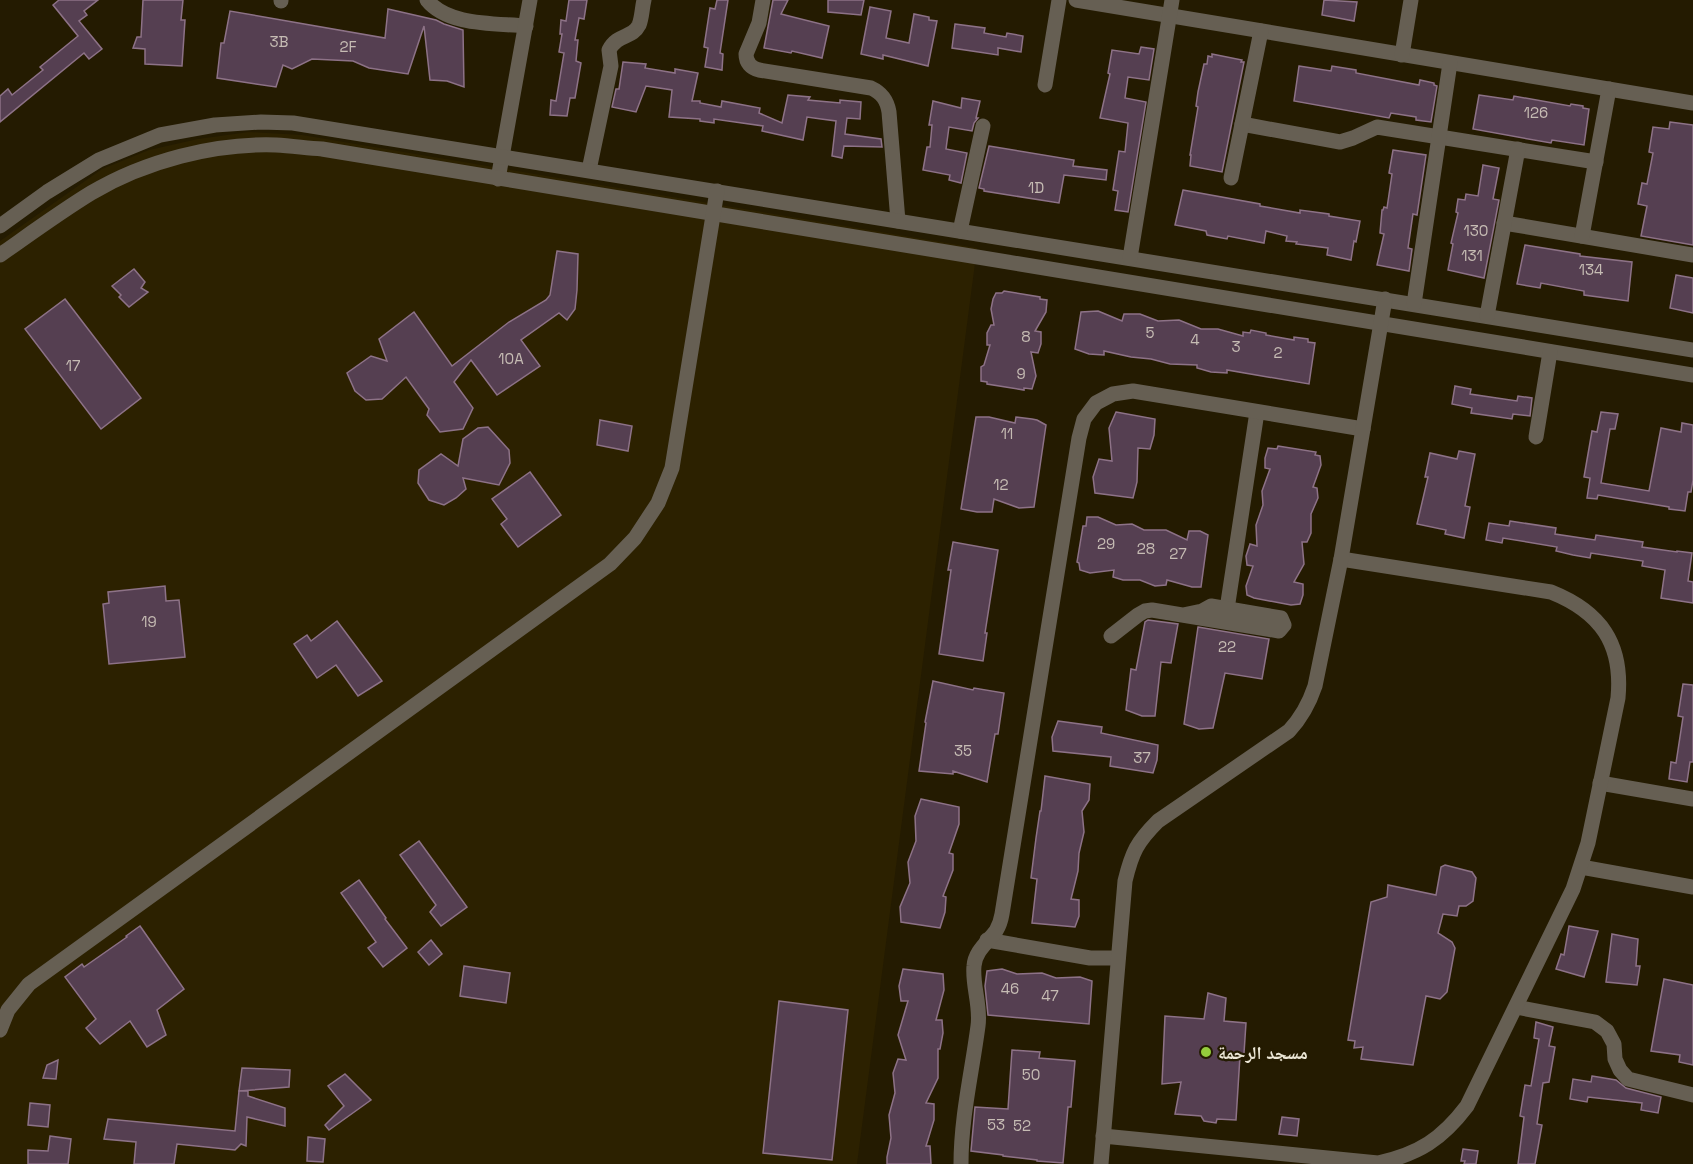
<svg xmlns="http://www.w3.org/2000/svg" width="1693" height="1164" font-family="'Space Grotesk','Noto Naskh Arabic',sans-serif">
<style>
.built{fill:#2c2100}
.building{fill:#553f51;stroke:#8d7287;stroke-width:1.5}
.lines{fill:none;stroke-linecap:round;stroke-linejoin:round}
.minor{stroke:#665f53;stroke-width:15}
.poi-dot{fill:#94cc3c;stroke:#241b01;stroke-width:2}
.labels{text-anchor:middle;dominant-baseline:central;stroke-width:4.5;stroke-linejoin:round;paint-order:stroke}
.number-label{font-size:15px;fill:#c6bcb4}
.poi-label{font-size:18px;font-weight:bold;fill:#ebe6d5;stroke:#241b01;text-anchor:start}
</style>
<rect width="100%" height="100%" fill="#241b01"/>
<path class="built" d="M249 132 302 135 977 248 857 1164H0V241L102 169 149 150 198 139Z"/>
<g class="building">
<path d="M59 0H98L84 11 87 15 79 21 102 49 89 59 84 53 0 122V96L8 89 12 95 43 70 40 67 78 36 53 5Z"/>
<path d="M143 0H183L181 20H185L182 66 145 64V49L133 48 137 37H141Z"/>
<path d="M569 0H587L584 19 579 18 575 40H578L576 61 581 63 575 98H570L567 116 550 115 551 100 556 101 564 53 559 52 562 34H560L561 20 566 21Z"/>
<path d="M717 0H728L720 53 723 54 722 70 705 67 708 48 704 47 710 8 715 9Z"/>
<path d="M773 0H788L781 14 829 26 822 58 792 51 791 53 764 48Z"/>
<path d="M828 0H864L861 15 828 12Z"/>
<path d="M1324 0 1357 2 1354 21 1322 15Z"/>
<path d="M870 7 891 11 886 38 909 43 914 14 929 17V20L937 21 928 66 883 55V59L861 54Z"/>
<path d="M388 9 436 20 444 24 463 30 464 87 447 81 430 80 424 26 408 74 369 68 353 61 312 59 292 69 283 65 276 87 217 78 221 43H224L230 11 385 38Z"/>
<path d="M955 24 985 28 984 33 1006 37 1007 33 1023 36 1021 52 998 48V55L952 48Z"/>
<path d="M1141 47 1154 49 1149 80 1128 77 1125 98 1146 102 1128 212 1115 210 1118 191 1113 190 1119 151 1125 152 1128 123 1100 118 1110 74 1108 73 1112 50 1139 54Z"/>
<path d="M1212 54 1242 60 1241 62H1244L1222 172 1190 166 1191 155H1190L1198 107 1196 106 1198 92 1204 64H1207L1208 56 1212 57Z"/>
<path d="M623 62 646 64 645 68 675 73V69L698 73 692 101H700V103L721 107 722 101 760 108 759 113 782 123 788 95 810 97 808 100 840 103V100L861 102 860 119 847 118 845 134 881 139 882 147 844 146 842 158 832 156 836 121 821 119 807 117 803 140 762 131 763 126 714 119V123L700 121V119L669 117 672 90 646 86 636 112 612 107 616 89H619Z"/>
<path d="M1299 66 1331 71 1332 66 1356 70V73L1419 85 1420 80 1434 83V85L1437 86 1431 122 1416 120V117L1391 113 1389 118 1294 101Z"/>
<path d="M1479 95 1513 100 1514 96 1570 106 1571 104 1583 106V108L1589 109 1584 145 1552 140 1551 143 1473 129Z"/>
<path d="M962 98 980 101 976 118H978L974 123 972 131 949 127 946 149 967 153 961 183 949 180 950 175 923 170 927 147H930L932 125H929L933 101 961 108Z"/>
<path d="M1670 122 1693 125V245L1641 236 1647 206 1638 204 1642 183 1647 184 1653 153 1649 152 1653 127 1669 129Z"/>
<path d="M989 146 1074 160 1073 166 1107 170 1106 180 1064 175 1059 203 984 191V189L979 188Z"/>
<path d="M1393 150 1426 155 1417 215 1413 214 1408 248 1412 249 1409 271 1377 265 1384 234 1380 233 1382 210H1383L1384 207 1387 208 1392 174 1389 173Z"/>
<path d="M1483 165 1499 168 1493 199 1499 200 1484 278 1448 270 1453 244 1451 243 1458 213 1456 212 1458 199 1465 200 1466 194 1478 196Z"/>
<path d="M1183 190 1260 204V206L1300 213V210L1329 214V216L1360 221 1356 242 1354 241 1351 260 1327 255 1328 248 1296 244 1297 242 1286 241 1287 236 1266 231 1264 243 1228 236 1227 239 1207 235 1206 231 1175 225Z"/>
<path d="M1525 245 1580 254V256L1632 262 1628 301 1584 295V291L1541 283 1540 288 1517 284Z"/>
<path d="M557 251 578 254 577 290 575 309 567 320 559 313 521 340 540 366 497 395 471 360 454 382 473 408 463 429 440 432 427 415 429 409 406 377 382 399 366 400 355 391 347 373 371 356 387 361 379 339 414 312 452 366 509 322 546 300 550 295Z"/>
<path d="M134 269 145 282 141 288 148 292 129 307 119 297 121 295 112 286Z"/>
<path d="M1676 275 1693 278V313L1670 308Z"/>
<path d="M1004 291 1040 297V299L1047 300 1046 312 1035 331 1041 332V344L1038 353 1031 352 1036 376 1032 389 1024 388V390L987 384V382L981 381V367L984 365 990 345H987V333L991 325H994L991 309 993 299 996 293H1002Z"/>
<path d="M65 299 141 398 101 429 25 329Z"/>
<path d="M1098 311 1122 321 1124 314H1140L1158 321 1179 320 1201 329H1218L1243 336V332L1250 333 1251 330 1266 333V335L1294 340V337L1308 339V342L1315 343 1309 384 1227 370V373L1211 372 1197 368V365L1170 364 1151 359 1131 357 1104 351V355L1089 354 1075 349 1081 312Z"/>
<path d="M1455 386 1471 389 1470 394 1517 401 1518 396 1532 398 1530 416 1513 414 1512 419 1471 413 1472 408 1452 404Z"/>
<path d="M1116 412 1155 419 1154 435 1150 449 1138 448 1137 482 1133 498 1095 493 1093 477 1099 459 1112 461 1109 428Z"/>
<path d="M1601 412 1618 414 1615 429H1610L1601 483 1649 491 1661 428 1681 432 1682 423 1693 425V480L1691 492H1688L1685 511 1669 509V507L1598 495 1597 499 1587 498 1590 478 1584 477 1592 431 1597 432Z"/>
<path d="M976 417H989L1015 423 1016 417 1032 419 1037 420 1046 425 1034 507 1019 508 994 499 992 512H977L961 509Z"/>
<path d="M600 420 632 426 628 451 597 445Z"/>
<path d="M488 427 509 450 510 463 499 485 463 478 466 489 456 498 444 505 429 500 418 483 419 470 441 454 458 466 463 439 478 428Z"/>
<path d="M1278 446 1316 452 1315 455 1320 456 1321 465 1313 487 1317 488 1318 498 1311 514V533L1307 542H1302L1304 564 1294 582 1303 584V595L1300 604 1291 605 1254 598 1247 595 1246 586 1253 566 1247 565 1246 556 1250 544 1257 546 1256 525 1263 505 1262 491 1270 469 1265 468V458L1268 448 1277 449Z"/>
<path d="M1459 451 1475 454 1465 506 1470 507 1464 538 1445 534 1446 530 1417 524 1428 477H1425L1430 453 1457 459Z"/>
<path d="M530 472 561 515 518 547 501 524 507 519 492 499Z"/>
<path d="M1087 517H1098L1116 525 1132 524 1144 530H1166L1187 540 1189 531H1200L1208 535 1201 587H1192L1167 580 1166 585 1155 586 1140 580H1123L1113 577 1114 570 1090 573 1080 570 1079 563 1077 562 1083 526H1086Z"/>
<path d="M1510 521 1556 528 1555 534 1595 540 1596 535 1643 542 1642 547 1677 552V551L1692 553 1688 581 1693 582V603L1661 598 1665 570 1642 566 1643 561 1591 553 1590 558 1573 555 1556 551 1557 547 1503 538 1502 543 1486 540 1489 523 1509 526Z"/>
<path d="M953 542 998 550 985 633H987L983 661 939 654 951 570H948Z"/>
<path d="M165 586 166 601 179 600 185 657 109 664 103 604 109 603 108 592Z"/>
<path d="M1148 620 1178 624 1171 663 1161 662 1155 716H1142L1126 710 1131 669 1136 670 1145 622Z"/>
<path d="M337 621 382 681 358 696 336 665 317 678 294 644 307 635 311 641Z"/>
<path d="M1198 627 1269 639 1262 679 1225 673 1213 728 1199 729 1184 724Z"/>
<path d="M933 681 973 690 974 688 1004 693 998 734H995L987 782 953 771V774L919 771 926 723 925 722Z"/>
<path d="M1683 684 1693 685V762H1690L1687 782 1669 779 1671 762 1676 763 1683 717 1678 716Z"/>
<path d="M1058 721 1102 727 1101 733 1158 745 1157 760 1153 773 1110 766 1111 757 1053 751 1052 737Z"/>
<path d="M1045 776 1090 784 1089 800 1082 811 1084 832 1079 853 1078 871 1071 899 1079 900V916L1075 927 1032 923 1037 879 1031 878 1036 838 1040 811H1041Z"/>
<path d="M921 799 959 807V824L949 853 953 854V870L943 896 946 897 945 912 940 928 901 922 900 907 910 883 908 862 916 841 915 816Z"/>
<path d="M419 841 467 907 441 926 430 912 436 905 400 855Z"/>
<path d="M1445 865 1472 872 1476 878 1473 901 1466 906H1459L1457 916 1443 914 1438 933 1452 942 1455 948 1447 992 1440 999 1426 996 1413 1065 1361 1059 1363 1047 1354 1048 1355 1041 1348 1040 1371 902 1387 897 1388 885 1436 895 1441 867Z"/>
<path d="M359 880 386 918 385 919 407 948 383 967 368 948 376 942 341 893Z"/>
<path d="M140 926 184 989 157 1010 166 1035 147 1047 130 1021 100 1044 86 1028 96 1019 65 977 82 964 84 967 127 937 126 936Z"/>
<path d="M1569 926 1598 931 1584 977 1556 969 1561 954 1564 955Z"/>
<path d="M1612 934 1638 939 1636 966H1640L1637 985 1606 982Z"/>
<path d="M431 940 442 954 429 965 418 952Z"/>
<path d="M464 966 510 973 506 1003 460 996Z"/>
<path d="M903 969 943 974 944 990 936 1020H942L943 1033 940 1049H938V1078L926 1103 934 1104V1120L926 1146H930L931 1164H887V1157L891 1138 889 1115 895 1093 893 1073 898 1059 906 1060 898 1035 908 1001H901L899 986Z"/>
<path d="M1002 969 1017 974 1042 973 1056 978 1080 977 1092 981 1089 1024 988 1015 985 986 987 971Z"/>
<path d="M1664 979 1693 985V1065L1679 1062 1680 1055 1651 1051Z"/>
<path d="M1208 993 1226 998 1224 1021 1246 1023 1244 1053 1240 1056 1236 1120 1217 1119 1216 1123 1204 1121 1201 1116 1175 1114 1181 1082 1162 1084 1165 1016 1204 1019Z"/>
<path d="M779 1001 848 1010 832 1160 763 1153Z"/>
<path d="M1536 1022 1553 1027 1549 1046 1555 1047 1549 1082 1543 1083 1537 1124 1542 1125 1535 1164H1518L1524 1117 1520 1116 1525 1085 1531 1086 1539 1039 1534 1038Z"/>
<path d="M1012 1050 1040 1052 1039 1058 1075 1061 1071 1107H1068L1063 1163 1037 1161V1160L1003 1156V1155L971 1151 975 1107 1008 1109Z"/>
<path d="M58 1060 56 1079 43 1078 47 1065Z"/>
<path d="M242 1068 290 1070 289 1087 239 1091Z"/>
<path d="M345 1074 371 1100 329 1130 325 1125 344 1106 328 1086Z"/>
<path d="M1592 1076 1616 1080 1626 1088 1661 1097 1658 1113 1641 1110 1642 1103 1588 1097 1587 1102 1570 1099 1573 1079 1591 1082Z"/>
<path d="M239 1091H248V1096L285 1108V1126L247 1117 246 1146 241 1144 235 1150 177 1144 174 1164H134L136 1142 104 1139 108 1119 235 1131Z"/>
<path d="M30 1103 50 1105 48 1127 28 1125Z"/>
<path d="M1282 1117 1299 1119 1297 1136 1279 1134Z"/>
<path d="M50 1136 71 1139 68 1164H28V1150L48 1151Z"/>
<path d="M308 1137 325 1139 323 1162 307 1161Z"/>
<path d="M1463 1149 1478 1151 1476 1164H1464L1465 1161H1461Z"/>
</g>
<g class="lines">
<g class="minor">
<path d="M427 0C448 26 494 23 526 26"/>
<path d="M763 0 759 23 746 54C746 63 751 68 759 70L871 88C882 93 887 100 889 112L898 221"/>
<path d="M1076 0 1693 103"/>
<path d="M281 1V0"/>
<path d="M1402 55 1411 0"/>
<path d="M1045 85 1059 0"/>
<path d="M1242 124 1340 142 1353 138 1377 127 1596 162"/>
<path d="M589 170 611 66 609 50C618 33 632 39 639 25 642 18 642 8 644 0"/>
<path d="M1231 178 1261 31"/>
<path d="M498 179 530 0"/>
<path d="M1504 223 1693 255"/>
<path d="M0 226 47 192 99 160 160 135 215 125 261 122 293 123 1693 350"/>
<path d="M960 231 983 126"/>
<path d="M1582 236 1609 89"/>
<path d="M0 255C30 234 60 212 91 193 145 161 214 143 276 145 292 146 307 148 322 149L1693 375"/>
<path d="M1130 258 1172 0"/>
<path d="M1414 304 1450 63"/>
<path d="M1487 316 1518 149"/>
<path d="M1536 437 1550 352"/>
<path d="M1227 609 1257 412"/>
<path d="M1111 636 1138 615 1145 611 1152 610 1279 631 1284 625 1281 618 1211 606 1202 611 1183 615"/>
<path d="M1600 783 1693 799"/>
<path d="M1581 867 1693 887"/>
<path d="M987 940 1090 958H1118"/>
<path d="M1516 1007 1595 1022 1607 1031 1614 1044 1615 1059 1620 1070 1628 1079 1693 1095"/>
<path d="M0 1030 8 1010 29 984 610 564 635 538 658 503 672 468 717 191"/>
<path d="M1103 1136 1378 1163C1419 1154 1442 1139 1467 1106L1573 889 1588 843 1618 698C1623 644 1601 612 1551 592L1341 559"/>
<path d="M961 1164C961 1117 972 1072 978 1026 981 1006 972 985 974 966 975 951 988 942 996 931 999 926 1001 920 1002 914L1079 438 1084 419 1096 403 1113 394 1133 391 1363 429"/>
<path d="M1101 1164 1125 881C1132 852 1137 842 1158 821L1289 731C1302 717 1309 704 1315 686L1341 559 1385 299"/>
</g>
</g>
<circle class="poi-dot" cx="1206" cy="1052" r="6"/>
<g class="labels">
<g class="number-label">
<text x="279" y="41">3B</text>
<text x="348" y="46">2F</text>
<text x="1536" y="112">126</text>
<text x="1036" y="187">1D</text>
<text x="1476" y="230">130</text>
<text x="1472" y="255">131</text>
<text x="1591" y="269">134</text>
<text x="1150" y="332">5</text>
<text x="1026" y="336">8</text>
<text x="1195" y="339">4</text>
<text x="1236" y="346">3</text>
<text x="1278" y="352">2</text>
<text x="511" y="358">10A</text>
<text x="73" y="365">17</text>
<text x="1021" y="373">9</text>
<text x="1007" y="433">11</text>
<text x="1001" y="484">12</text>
<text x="1106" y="543">29</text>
<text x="1146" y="548">28</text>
<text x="1178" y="553">27</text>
<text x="149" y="621">19</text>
<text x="1227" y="646">22</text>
<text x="963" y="750">35</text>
<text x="1142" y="757">37</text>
<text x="1010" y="988">46</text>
<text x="1050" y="995">47</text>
<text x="1031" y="1074">50</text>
<text x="996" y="1124">53</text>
<text x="1022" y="1125">52</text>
</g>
<g class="poi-label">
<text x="1218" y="1052">مسجد الرحمة</text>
</g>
</g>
</svg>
